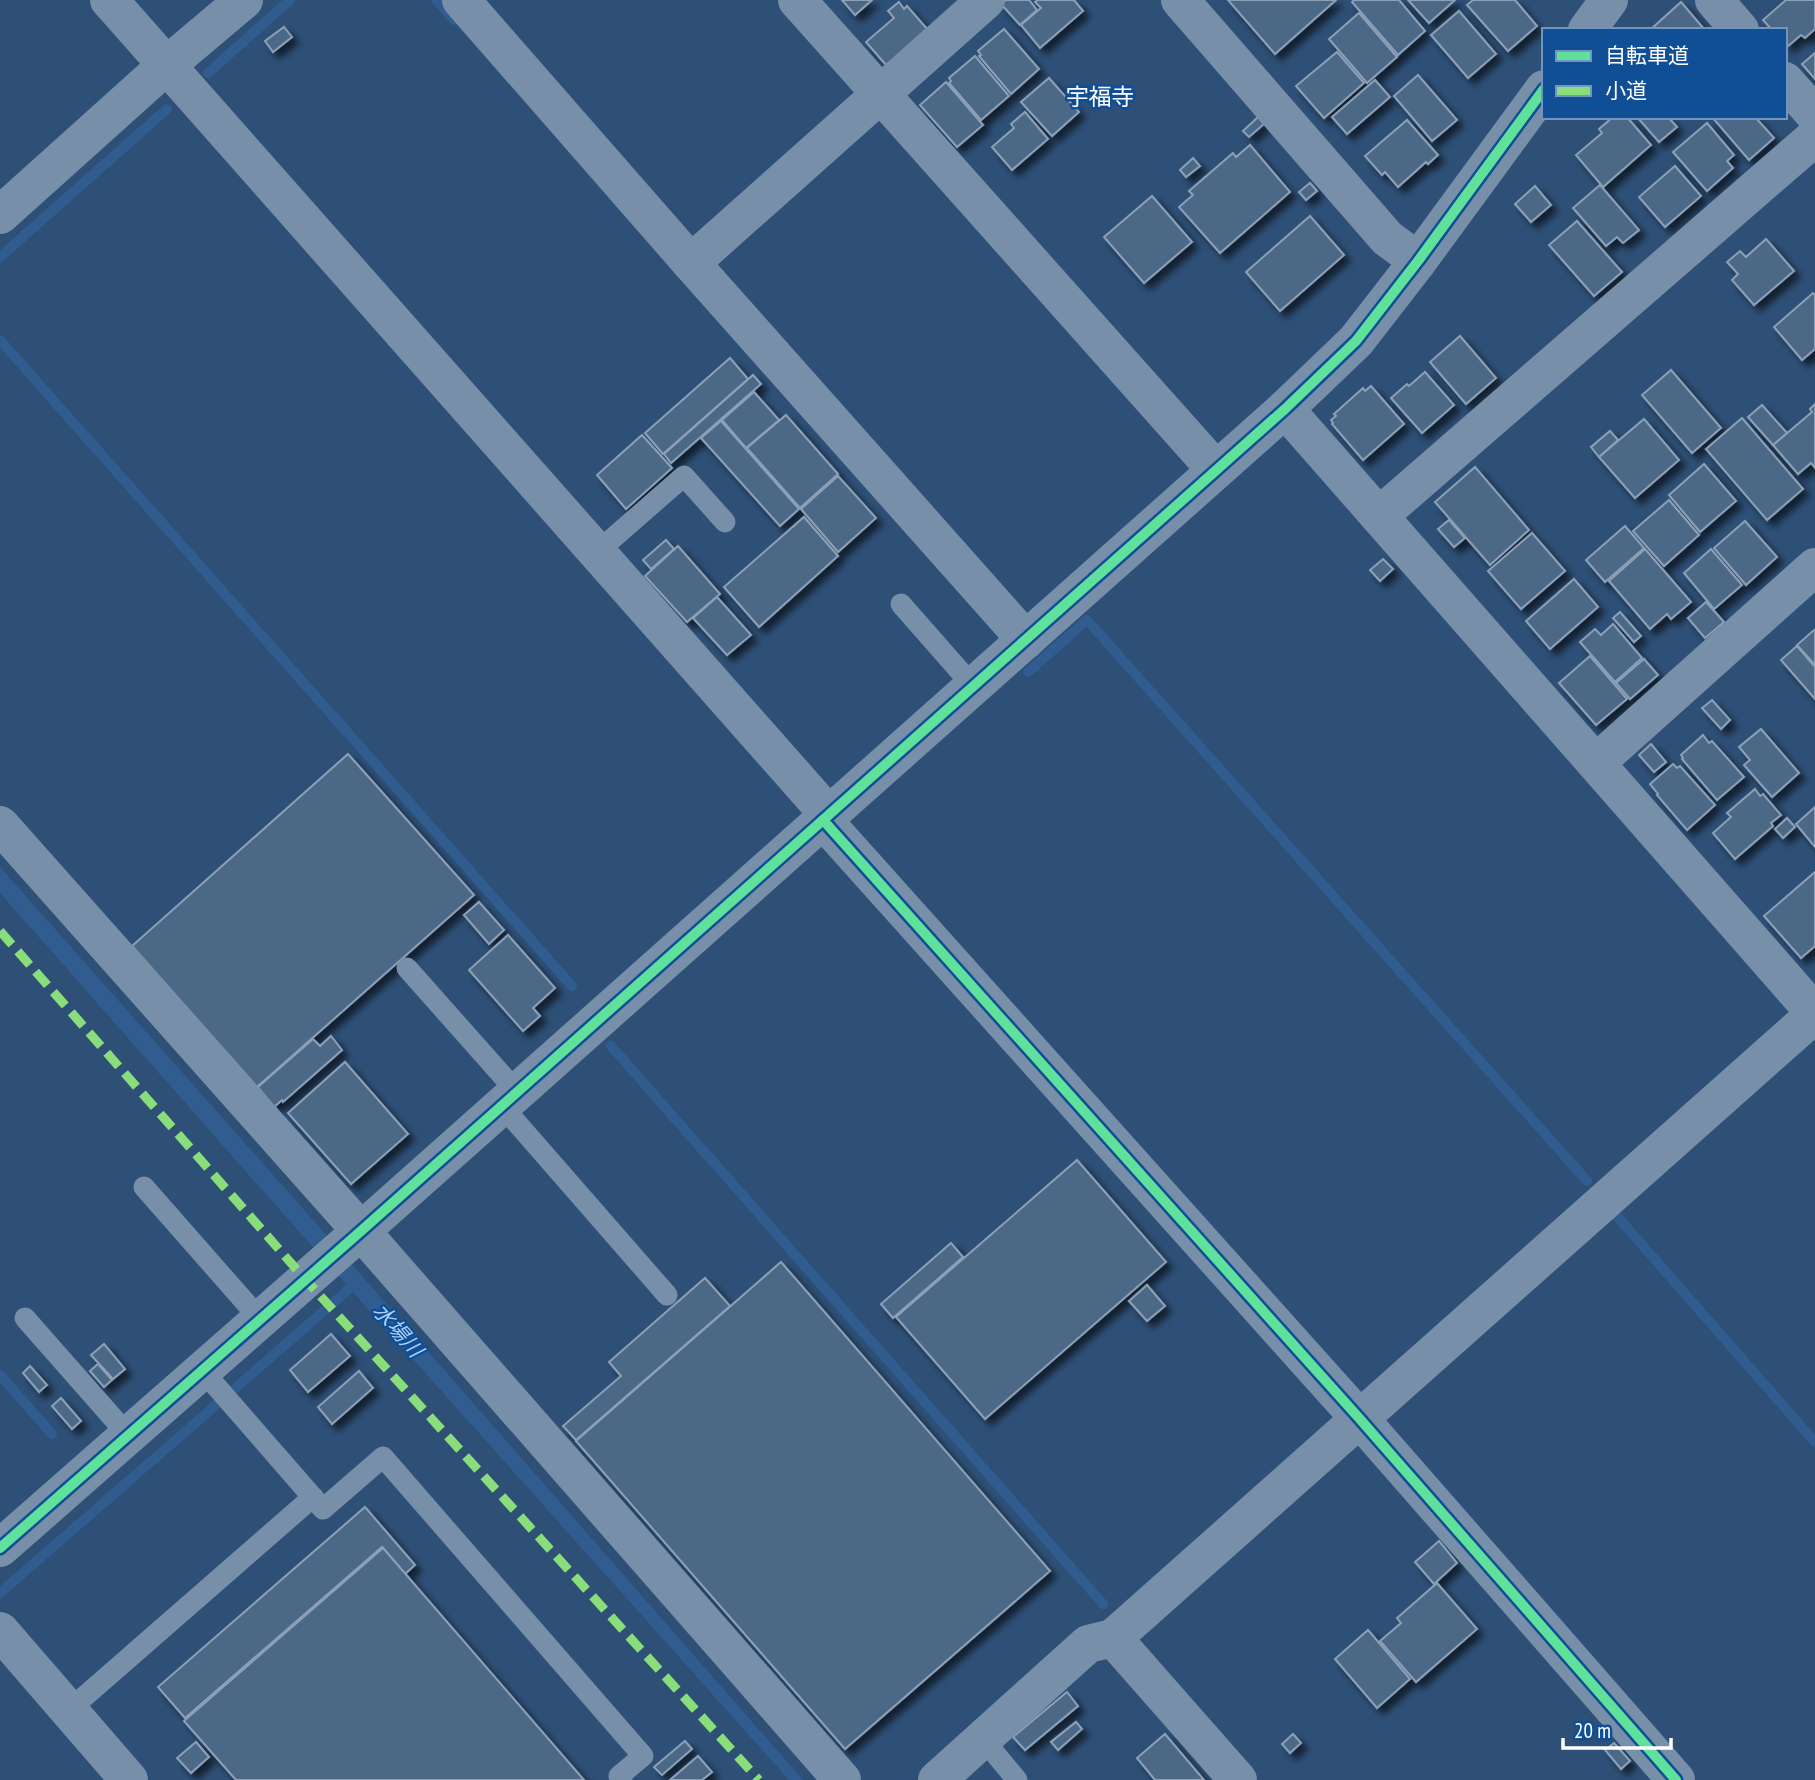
<svg xmlns="http://www.w3.org/2000/svg" width="1815" height="1780" font-family="'PT Sans Narrow','Noto Sans JP',sans-serif">
<style>
.water{fill:#305c8f}
.lines{fill:none;stroke-linecap:round;stroke-linejoin:round}
.stream{stroke:#305c8f;stroke-width:10}
.building{fill:#4b6786;stroke:#8ca0b7;stroke-width:2;filter:url(#shadow)}
.service{stroke:#778fa9;stroke-width:21}
.minor{stroke:#778fa9;stroke-width:38}
.tertiary{stroke:#778fa9;stroke-width:38}
.quiet{stroke:#8add7b;stroke-width:9;stroke-dasharray:18 9;stroke-linecap:butt}
.cycleway-casing{stroke:#104e95;stroke-width:15}
.cycleway{stroke:#60e19b;stroke-width:10}
.labels{text-anchor:middle;dominant-baseline:central;stroke-width:5;stroke-linejoin:round;paint-order:stroke}
.water-label{font-size:21px;font-style:italic;fill:#aad1fb;stroke:#104e95}
.quarter-label{font-size:23px;fill:#fff;stroke:#104e95}
</style>
<defs>
<filter id="shadow"><feDropShadow dx="6" dy="6" stdDeviation="3.5" flood-color="#0009"/></filter>
</defs>
<rect width="100%" height="100%" fill="#2e5077"/>
<path class="water" d="M0 867 315 1222 803 1780H789L301 1234 0 893Z"/>
<g class="lines">
<g class="stream">
<path d="M436 0 454 20"/>
<path d="M208 73 290 0"/>
<path d="M0 257 167 109"/>
<path d="M0 340 572 986"/>
<path d="M1028 672 1087 620 1587 1181"/>
<path d="M611 1046 1103 1604"/>
<path d="M1614 1213 1815 1442"/>
<path d="M0 1375 52 1434"/>
<path d="M0 1593 356 1283"/>
</g>
</g>
<g class="building">
<path d="M842 0H872L855 15Z"/>
<path d="M1006 0H1029L1037 10 1020 25 1001 4Z"/>
<path d="M1038 0H1074L1083 11 1040 48 1021 25 1041 8 1035 2Z"/>
<path d="M1228 0H1336L1275 54Z"/>
<path d="M1354 0H1399L1425 31 1398 55 1352 2Z"/>
<path d="M1408 0H1455L1429 23Z"/>
<path d="M1473 0H1515L1537 26 1508 51 1467 5Z"/>
<path d="M1786 0H1815V29L1805 38 1801 35 1787 47 1785 45V30H1772L1763 20Z"/>
<path d="M899 2 904 9 907 6 928 30 886 65 866 42 894 18 888 11Z"/>
<path d="M1681 2 1705 30H1650Z"/>
<path d="M1459 11 1496 54 1468 78 1431 35Z"/>
<path d="M1359 13 1397 57 1367 83 1329 39Z"/>
<path d="M284 27 292 37 273 52 265 41Z"/>
<path d="M1004 29 1039 69 1011 94 979 56 981 55 978 51Z"/>
<path d="M1337 52 1364 83 1324 118 1296 86Z"/>
<path d="M1815 53V79L1802 64Z"/>
<path d="M975 56 1009 96 981 120 949 83 951 81 949 78Z"/>
<path d="M1418 75 1457 120 1432 141 1394 96Z"/>
<path d="M1049 78 1079 112 1052 136 1021 102Z"/>
<path d="M1375 80 1390 97 1347 134 1332 117Z"/>
<path d="M946 82 983 125 957 147 920 105Z"/>
<path d="M1025 112 1048 139 1012 170 992 147 1014 128 1011 124Z"/>
<path d="M1258 117 1264 124 1249 137 1243 131Z"/>
<path d="M1613 117H1627L1651 145 1603 187 1576 155 1602 133 1599 129Z"/>
<path d="M1637 117H1668L1677 127 1659 142Z"/>
<path d="M1712 117H1755L1774 138 1749 160Z"/>
<path d="M1407 120 1438 155 1428 164 1426 162 1398 187 1385 172 1382 175 1365 156Z"/>
<path d="M1707 123 1734 155 1727 161 1733 168 1707 191 1673 152Z"/>
<path d="M1250 145 1290 192 1220 253 1179 207 1193 195 1189 191 1233 153 1236 157Z"/>
<path d="M1193 158 1200 166 1186 177 1180 170Z"/>
<path d="M1675 166 1701 196 1665 227 1639 197Z"/>
<path d="M1310 183 1317 191 1306 200 1299 192Z"/>
<path d="M1600 185 1639 230 1623 243 1617 237 1606 246 1573 208Z"/>
<path d="M1535 186 1551 205 1531 222 1515 204Z"/>
<path d="M1152 196 1192 242 1144 283 1104 237Z"/>
<path d="M1310 216 1344 255 1280 311 1246 272Z"/>
<path d="M1577 221 1622 272 1594 296 1549 245Z"/>
<path d="M1766 239 1794 271 1754 305 1732 280 1738 274 1727 262 1740 251 1746 257Z"/>
<path d="M1813 293 1815 295V349L1802 360 1774 327Z"/>
<path d="M1460 336 1496 378 1466 404 1430 362Z"/>
<path d="M730 358 748 379 663 454 645 433Z"/>
<path d="M1671 370 1721 428 1692 453 1642 395Z"/>
<path d="M1425 372 1454 405 1422 433 1391 398 1407 384 1409 386Z"/>
<path d="M753 375 761 384 671 463 664 454Z"/>
<path d="M1371 386 1404 424 1363 460 1332 424 1333 423 1331 420 1336 416 1334 414 1363 388 1365 391Z"/>
<path d="M754 392 779 420 746 448 722 420Z"/>
<path d="M1815 404V468L1811 463 1798 474 1773 445 1812 412 1810 409Z"/>
<path d="M1762 405 1787 433 1773 445 1748 417Z"/>
<path d="M786 415 838 474 800 508 747 448Z"/>
<path d="M1742 418 1803 489 1767 520 1706 449Z"/>
<path d="M1644 419 1679 460 1635 498 1599 457Z"/>
<path d="M721 421 799 509 780 526 701 438Z"/>
<path d="M1610 431 1618 440 1599 457 1591 447Z"/>
<path d="M642 435 672 468 626 509 597 475Z"/>
<path d="M1704 464 1736 501 1700 532 1669 495Z"/>
<path d="M1475 467 1529 530 1490 565 1435 502Z"/>
<path d="M838 476 876 518 838 552 801 509Z"/>
<path d="M1669 500 1699 535 1664 566 1633 531Z"/>
<path d="M804 517 838 556 759 627 724 587Z"/>
<path d="M1449 520 1465 538 1454 547 1438 529Z"/>
<path d="M1745 521 1777 557 1746 585 1714 548Z"/>
<path d="M1625 526 1644 548 1605 582 1586 560Z"/>
<path d="M1532 533 1565 571 1521 609 1488 571Z"/>
<path d="M666 540 674 549 651 569 643 560Z"/>
<path d="M678 546 720 594 687 622 645 576Z"/>
<path d="M1645 549 1691 602 1671 619 1667 614 1650 629 1609 581Z"/>
<path d="M1711 549 1742 585 1714 609 1684 573Z"/>
<path d="M1383 559 1393 569 1380 581 1370 570Z"/>
<path d="M1574 579 1598 607 1550 649 1526 621Z"/>
<path d="M717 597 751 635 727 655 693 618Z"/>
<path d="M1706 602 1724 622 1705 638 1688 618Z"/>
<path d="M1620 612 1641 636 1634 642 1613 618Z"/>
<path d="M1613 624 1642 658 1615 682 1580 642 1595 629 1601 635Z"/>
<path d="M1814 630 1815 631V665L1797 645Z"/>
<path d="M1797 646 1815 667V699L1781 660Z"/>
<path d="M1590 656 1627 699 1596 725 1559 683Z"/>
<path d="M1644 659 1658 675 1630 699 1616 683Z"/>
<path d="M1712 700 1730 720 1721 729 1702 708Z"/>
<path d="M1761 729 1799 773 1772 797 1744 765 1750 760 1739 747Z"/>
<path d="M1703 735 1709 743 1712 741 1744 777 1717 800 1682 759 1683 758 1681 755Z"/>
<path d="M1651 744 1666 762 1654 772 1639 755Z"/>
<path d="M348 754 474 895 257 1087 132 946Z"/>
<path d="M1673 764 1677 768 1680 766 1715 805 1687 830 1657 795 1658 794 1650 784Z"/>
<path d="M1755 789 1760 796 1763 794 1781 815 1771 823 1773 826 1735 859 1713 833 1731 817 1727 813Z"/>
<path d="M1815 807V847L1796 824Z"/>
<path d="M1787 818 1795 827 1783 838 1775 829Z"/>
<path d="M1815 872V946L1801 958 1764 916Z"/>
<path d="M479 902 504 930 489 944 464 915Z"/>
<path d="M508 935 555 988 533 1008 540 1016 523 1031 469 970Z"/>
<path d="M331 1036 342 1050 283 1102 282 1100 274 1107 258 1087 313 1039 320 1046Z"/>
<path d="M345 1062 408 1134 351 1184 288 1113Z"/>
<path d="M1077 1160 1166 1262 985 1419 896 1317Z"/>
<path d="M951 1243 963 1257 893 1318 881 1304Z"/>
<path d="M781 1262 1050 1571 845 1749 576 1441Z"/>
<path d="M705 1278 730 1306 576 1440 563 1426 621 1376 609 1362Z"/>
<path d="M1147 1285 1165 1306 1147 1321 1129 1301Z"/>
<path d="M331 1334 350 1356 308 1392 290 1370Z"/>
<path d="M104 1344 125 1369 113 1379 91 1355Z"/>
<path d="M98 1364 112 1380 104 1387 90 1371Z"/>
<path d="M30 1366 47 1385 39 1392 23 1373Z"/>
<path d="M359 1371 373 1388 332 1424 318 1407Z"/>
<path d="M61 1398 81 1421 72 1429 52 1406Z"/>
<path d="M365 1507 415 1565 405 1574 382 1547 185 1718 158 1687Z"/>
<path d="M1439 1541 1457 1563 1434 1584 1415 1562Z"/>
<path d="M383 1548 584 1780H236L184 1721Z"/>
<path d="M1437 1583 1477 1629 1416 1682 1380 1641 1401 1623 1397 1618Z"/>
<path d="M1368 1630 1410 1679 1377 1708 1335 1659Z"/>
<path d="M1067 1692 1078 1706 1025 1750 1013 1737Z"/>
<path d="M1076 1722 1082 1729 1058 1750 1051 1742Z"/>
<path d="M1165 1734 1204 1780H1155L1137 1758Z"/>
<path d="M1293 1734 1301 1743 1290 1753 1282 1744Z"/>
<path d="M685 1741 692 1749 662 1775 654 1767Z"/>
<path d="M196 1742 209 1757 191 1773 177 1758Z"/>
<path d="M1614 1743 1630 1761 1621 1769 1605 1750Z"/>
<path d="M698 1756 712 1772 702 1780H670Z"/>
</g>
<g class="lines">
<g class="service">
<path d="M597 552 684 476 725 522"/>
<path d="M901 604 973 686"/>
<path d="M407 968 517 1092"/>
<path d="M502 1106 667 1295"/>
<path d="M144 1187 260 1319"/>
<path d="M25 1318 128 1435"/>
<path d="M202 1370 323 1509 383 1457 643 1756 619 1776 622 1780"/>
<path d="M69 1710 313 1497"/>
<path d="M983 1739 1017 1780"/>
</g>
<g class="minor">
<path d="M109 0 829 815"/>
<path d="M461 0 691 263 1026 640"/>
<path d="M1180 0 1387 238 1418 261"/>
<path d="M1714 0 1740 30"/>
<path d="M1587 30 1609 0"/>
<path d="M1785 81 1815 115"/>
<path d="M0 215 167 65 244 0"/>
<path d="M691 263 986 0"/>
<path d="M1285 409 1815 1013"/>
<path d="M1379 516 1815 137"/>
<path d="M1596 763 1815 567"/>
<path d="M823 820 1359 1418 1676 1780"/>
<path d="M0 825 361 1231 842 1780"/>
<path d="M0 1548 361 1231 1285 409 1356 341 1418 261 1544 89"/>
<path d="M0 1631 129 1780"/>
<path d="M1113 1638 1238 1780"/>
<path d="M937 1780 1088 1644 1113 1638 1815 1014"/>
</g>
<path class="tertiary" d="M797 0 1216 470"/>
<path class="quiet" d="M0 931 305 1279 759 1780"/>
<defs>
<g id="cycleway">
<path d="M823 820 1359 1418 1676 1780"/>
<path d="M0 1548 361 1231 1285 409 1356 341 1418 261 1544 89"/>
</g>
</defs>
<use href="#cycleway" class="cycleway-casing"/>
<use href="#cycleway" class="cycleway"/>
</g>
<g class="labels">
<g class="water-label">
<text transform="translate(398 1330) rotate(49)">水場川</text>
</g>
<g class="quarter-label">
<text x="1100" y="96">宇福寺</text>
</g>
</g>
<rect x="1542" y="28" width="245" height="91" fill="#104e95" stroke="#7095bf" stroke-width="2"/>
<rect x="1556" y="51" width="35" height="10" fill="#60e19b" stroke="#7095bf" stroke-width="2"/>
<text x="1605" y="63" font-size="21" fill="#ffffff">自転車道</text>
<rect x="1556" y="86" width="35" height="10" fill="#8add7b" stroke="#7095bf" stroke-width="2"/>
<text x="1605" y="98" font-size="21" fill="#ffffff">小道</text>
<path d="M1563 1738v10h108v-10" fill="none" stroke="#ffffff" stroke-width="3.5"/>
<text x="1574" y="1738" font-size="21" fill="#ffffff" stroke="#104e95" stroke-width="5" paint-order="stroke">20 m</text>
</svg>
